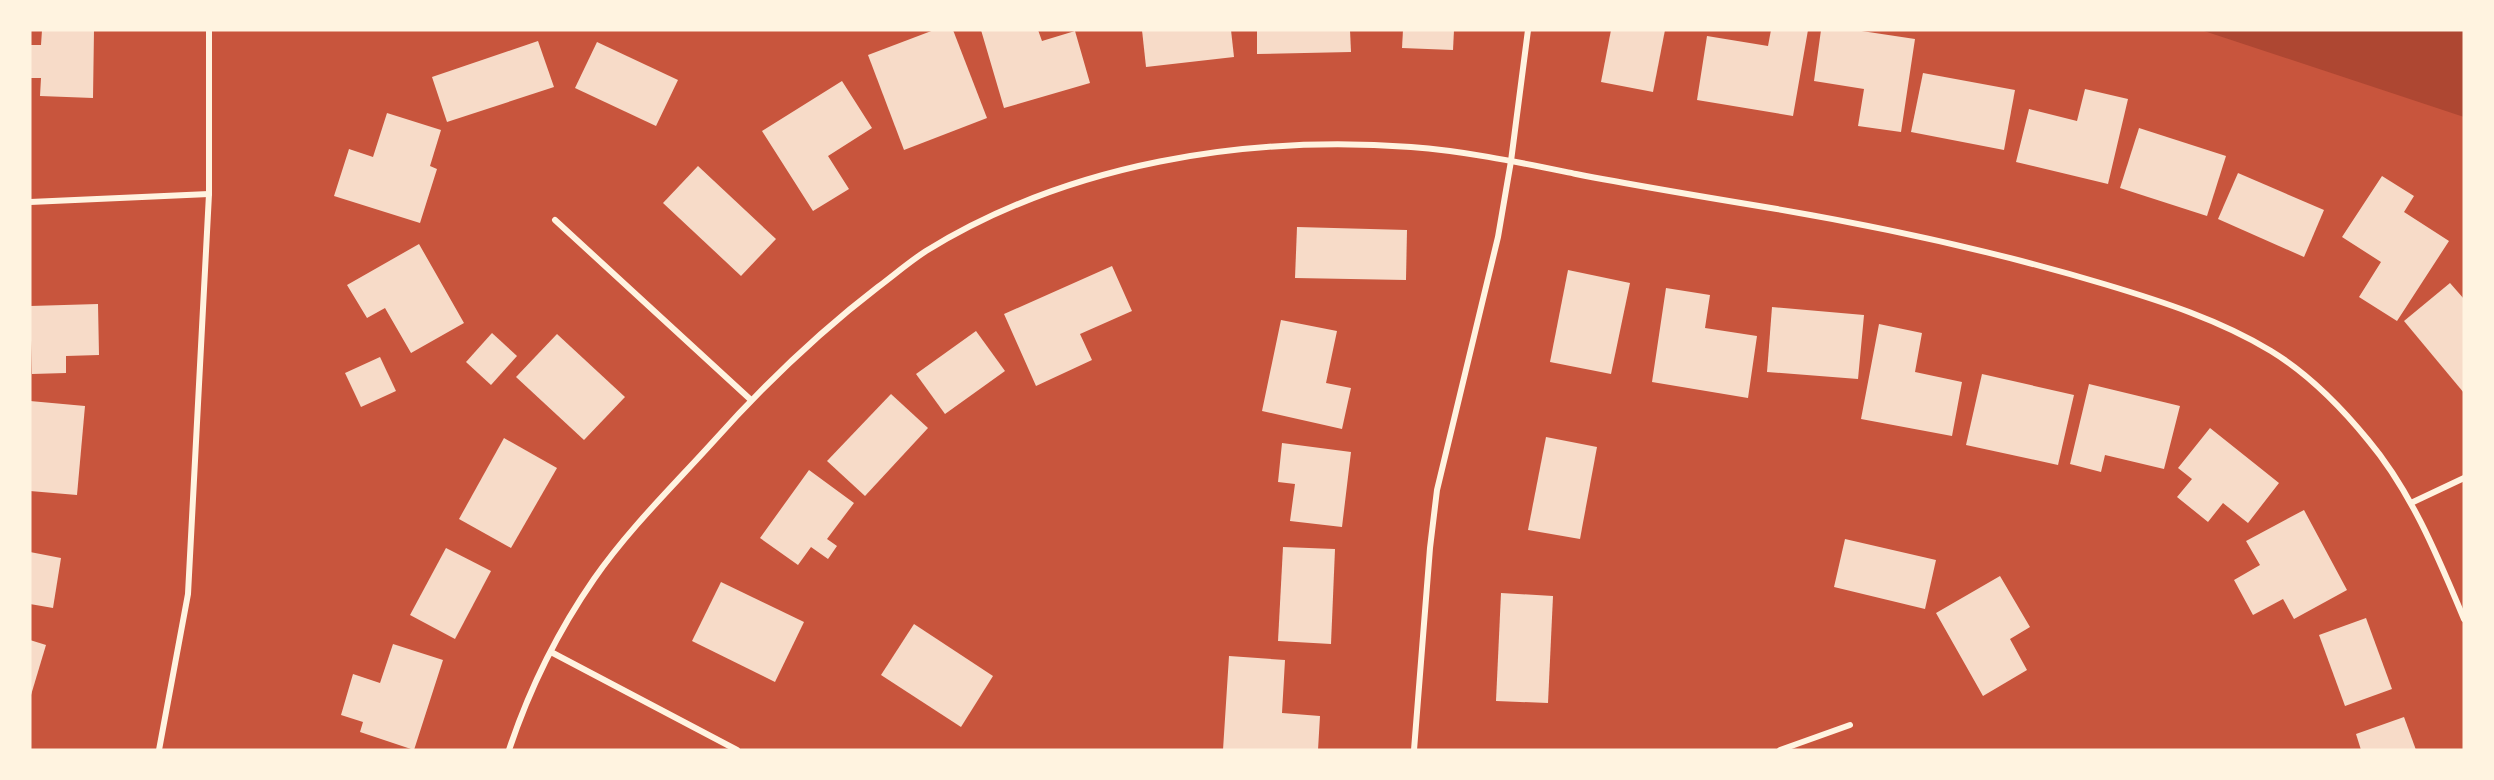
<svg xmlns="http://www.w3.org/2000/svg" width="2494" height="780" font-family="Lora,serif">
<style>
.green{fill:#ae4732}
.building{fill:#f7dbc8}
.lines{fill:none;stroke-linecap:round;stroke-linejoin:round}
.minor{stroke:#fff3e0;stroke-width:6}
</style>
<rect width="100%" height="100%" fill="#c8553d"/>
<path class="green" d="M2201 30H2464V117Z"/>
<g class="building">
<path d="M42 30H94L93 98 40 96 41 78H30V45H41Z"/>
<path d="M934 30H953L987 118 904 150 868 55Z"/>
<path d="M981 30H1038L1042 41 1075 31 1090 83 1004 108Z"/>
<path d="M1142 30H1231L1234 57 1146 67Z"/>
<path d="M1257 30H1350L1351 52 1257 54Z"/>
<path d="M1403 30H1454L1453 50 1402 48Z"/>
<path d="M1611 30H1665L1653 92 1601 82Z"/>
<path d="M1771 30H1808L1793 116 1697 100 1707 36 1768 46Z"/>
<path d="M1821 30H1855L1915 39 1901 132 1858 126 1864 89 1814 81Z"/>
<path d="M538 41 554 87 447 122 432 77Z"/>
<path d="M597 42 678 80 656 126 575 88Z"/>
<path d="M1923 73 2015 90 2004 150 1911 132Z"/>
<path d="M842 81 872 128 828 156 849 189 813 211 762 131Z"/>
<path d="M2085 89 2128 99 2108 184 2016 162 2029 109 2077 121Z"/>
<path d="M387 113 441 130 430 166 437 169 420 223 334 196 349 149 373 157Z"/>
<path d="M2139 128 2226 156 2207 216 2120 188Z"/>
<path d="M698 166 776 239 741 276 663 203Z"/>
<path d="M2238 173 2324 210 2304 257 2218 219Z"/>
<path d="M2382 176 2414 196 2404 212 2449 241 2397 321 2359 297 2381 262 2342 237Z"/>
<path d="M1297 227 1407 230 1406 280 1295 278Z"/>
<path d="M419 244 464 323 411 353 385 308 367 318 347 285Z"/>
<path d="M1112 266 1132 311 1080 334 1092 360 1036 386 1004 314Z"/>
<path d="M1568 270 1630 283 1611 374 1550 362Z"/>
<path d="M2450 283 2464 299V393L2404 321Z"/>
<path d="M1666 288 1710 295 1705 328 1757 336 1748 398 1652 382Z"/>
<path d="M98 304 99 355 66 356V373L32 374 30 306Z"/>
<path d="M1772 307 1864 315 1858 379 1767 372Z"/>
<path d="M1281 320 1337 331 1326 383 1351 388 1342 429 1262 411Z"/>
<path d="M1879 324 1922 333 1915 372 1962 382 1952 436 1861 419Z"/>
<path d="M976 331 1005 371 945 414 916 374Z"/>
<path d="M492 333 517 356 491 385 466 362Z"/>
<path d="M557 334 625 397 584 440 516 377Z"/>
<path d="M380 357 396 391 361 407 345 373Z"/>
<path d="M1982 374 2074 395 2058 465 1966 445Z"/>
<path d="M2089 384 2180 406 2164 469 2105 455 2101 472 2070 464Z"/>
<path d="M891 394 928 428 865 496 827 461Z"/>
<path d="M30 401 85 406 77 495 30 491Z"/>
<path d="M2210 428 2279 483 2248 523 2223 503 2208 522 2177 497 2192 479 2178 468Z"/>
<path d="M1546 437 1597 447 1580 539 1528 530Z"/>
<path d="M504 438 557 468 511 548 459 519Z"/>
<path d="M1282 443 1351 452 1342 527 1290 521 1295 484 1278 482Z"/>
<path d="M809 470 854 503 827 539 837 546 828 559 811 547 798 565 760 538Z"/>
<path d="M2304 510 2347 590 2294 619 2283 599 2253 615 2234 580 2260 565 2246 541Z"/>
<path d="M1845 539 1936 560 1925 609 1834 587Z"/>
<path d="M1283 547 1335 549 1331 644 1278 641Z"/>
<path d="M446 548 491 571 455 639 410 615Z"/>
<path d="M30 552 61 558 53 608 30 604Z"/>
<path d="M2000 576 2030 627 2010 639 2027 670 1983 696 1936 613Z"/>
<path d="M721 582 804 622 775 682 692 641Z"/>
<path d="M1501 593 1553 596 1548 703 1496 701Z"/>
<path d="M2366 618 2392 689 2345 706 2319 635Z"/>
<path d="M914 624 993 676 961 727 881 675Z"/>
<path d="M30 640 46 645 31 695H30Z"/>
<path d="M393 644 443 660 414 750 360 732 363 722 341 715 353 674 380 683Z"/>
<path d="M1229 656 1285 660 1282 713 1320 716 1318 750H1223Z"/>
<path d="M2404 717 2416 750H2361L2356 734Z"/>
</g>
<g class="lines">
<g class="minor">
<path d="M30 202 209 194"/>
<path d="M555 220 751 400"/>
<path d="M2411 503 2464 478"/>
<path d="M551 652 737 750"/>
<path d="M159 750 188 594 209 194V30"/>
<path d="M509 750C529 690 558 631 594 579 628 530 672 487 712 443 763 386 818 333 878 287 894 275 909 262 926 251 1069 163 1245 135 1411 147 1466 151 1522 163 1576 174 1643 187 1710 198 1777 209 1888 228 1997 252 2104 284 2161 301 2220 320 2271 351 2307 373 2341 407 2368 440 2411 491 2438 557 2464 619"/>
<path d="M1414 750 1430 548 1437 490 1498 237 1511 161 1528 30"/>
<path d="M1780 750 1850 725"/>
</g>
</g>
<rect width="2494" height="780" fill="none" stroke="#fff3e0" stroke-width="63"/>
</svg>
